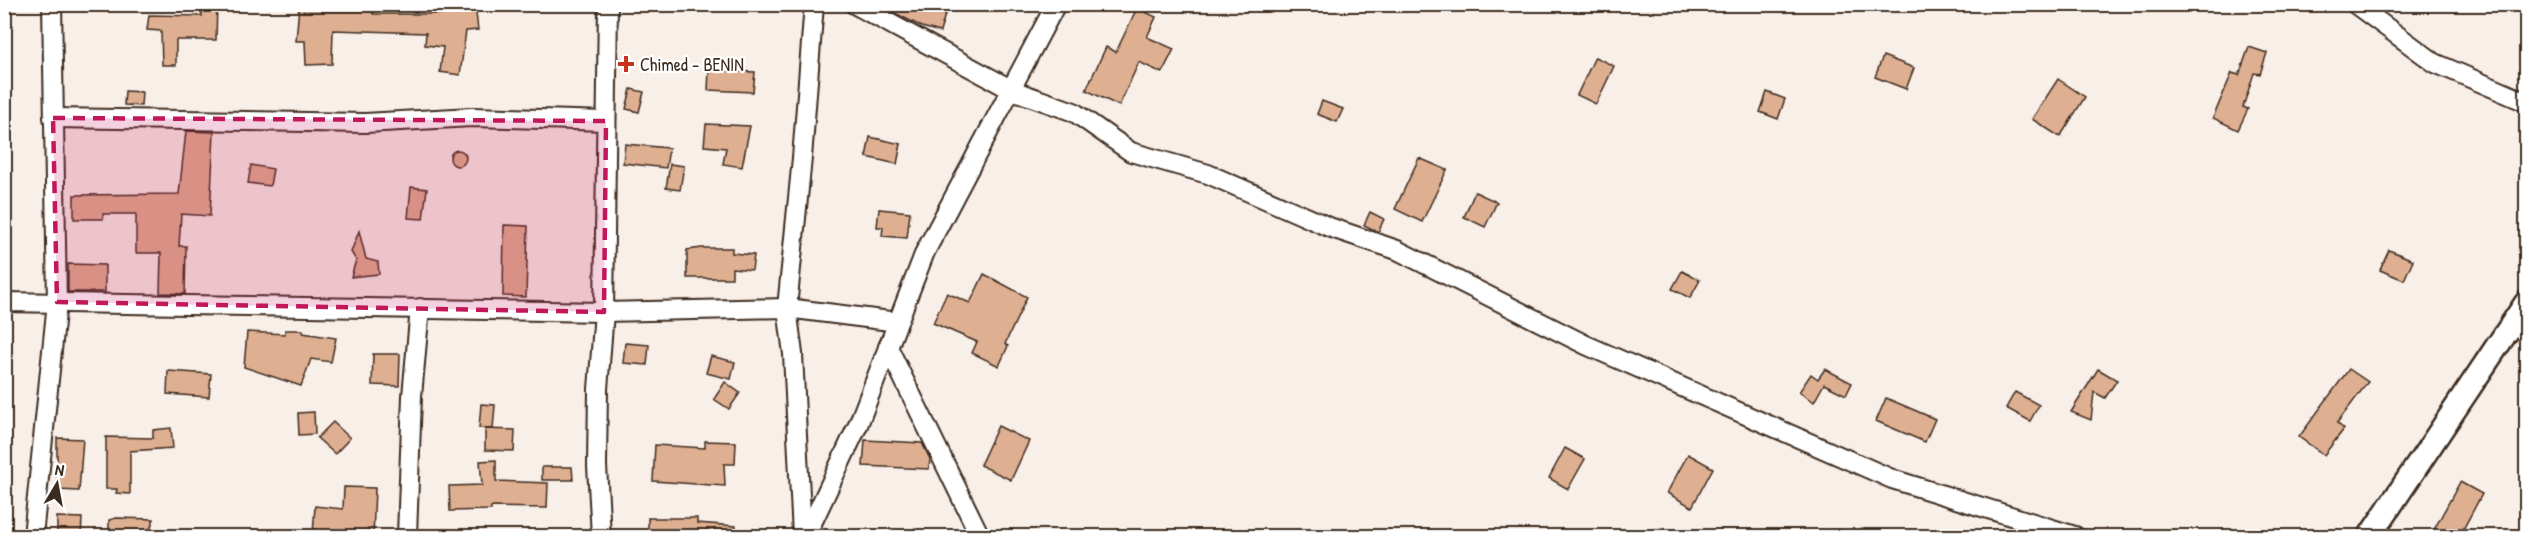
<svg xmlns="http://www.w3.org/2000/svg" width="2531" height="541" font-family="'Patrick Hand',sans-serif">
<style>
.building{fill:#dfaf91;stroke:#3b2a1e;stroke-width:1.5}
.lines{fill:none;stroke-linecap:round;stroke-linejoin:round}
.minor-casing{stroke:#3b2a1e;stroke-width:22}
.tertiary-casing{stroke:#3b2a1e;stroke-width:27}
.minor{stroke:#fff;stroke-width:18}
.tertiary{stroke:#fff;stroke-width:22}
.marked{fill:#c2185b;fill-opacity:0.2;stroke:#c2185b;stroke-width:4.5;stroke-dasharray:12 8;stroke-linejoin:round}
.poi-dot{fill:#c8321e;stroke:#fff;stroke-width:2}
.labels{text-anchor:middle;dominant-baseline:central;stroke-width:4.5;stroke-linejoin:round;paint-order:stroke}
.poi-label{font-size:18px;fill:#3b2a1e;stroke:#fff;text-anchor:start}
</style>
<rect width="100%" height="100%" fill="#f9efe9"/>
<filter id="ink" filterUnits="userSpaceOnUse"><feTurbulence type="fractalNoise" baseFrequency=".0167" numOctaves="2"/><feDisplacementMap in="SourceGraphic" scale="12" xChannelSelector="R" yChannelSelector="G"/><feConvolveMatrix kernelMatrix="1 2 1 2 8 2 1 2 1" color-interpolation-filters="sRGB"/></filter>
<g filter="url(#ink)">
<g class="building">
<path d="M202 4H217L216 40H176V65H162L161 31 147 30 149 15 202 16Z"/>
<path d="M337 4 373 5V14H447L446 4H475L478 30 466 31 460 75 440 72 443 47 425 45 426 33 333 30 332 64 306 65 305 41H296L299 6 337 9Z"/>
<path d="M895 4H948L940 32 922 27 893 12Z"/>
<path d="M1137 8 1156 17 1147 37 1174 49 1162 73 1139 62 1119 106 1086 90 1106 47 1116 52Z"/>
<path d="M2249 47 2267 53 2260 74 2254 73 2243 107 2248 109 2238 130 2213 118 2232 73 2239 75Z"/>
<path d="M1883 56 1914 68 1906 89 1875 77Z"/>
<path d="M1595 57 1614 66 1596 104 1577 95Z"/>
<path d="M709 70 755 72 753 92 708 90Z"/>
<path d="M2058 79 2085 97 2060 137 2032 119Z"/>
<path d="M631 89 644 92 639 112 626 109Z"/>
<path d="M125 91 142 92 141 106 124 105Z"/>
<path d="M1767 92 1785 99 1778 119 1760 112Z"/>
<path d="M1322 101 1343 109 1337 122 1317 114Z"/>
<path d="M706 124 750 126 742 167 723 164 726 148 704 146Z"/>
<path d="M186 131 214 132 210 216 181 214 179 246H186L185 294 160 293 161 253H136V214H103V219H74V195L179 194Z"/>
<path d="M870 137 901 144 897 164 866 157Z"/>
<path d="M625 144 669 148 666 168 623 163Z"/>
<circle cx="458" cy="158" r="8"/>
<path d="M1419 158 1447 170 1422 222 1395 209Z"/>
<path d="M670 164 684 166 680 190 666 188Z"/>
<path d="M251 165 273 169 270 186 248 183Z"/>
<path d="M411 187 427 189 423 219 408 218Z"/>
<path d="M1475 192 1497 202 1485 227 1464 217Z"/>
<path d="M879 209 910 212 907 238 882 236 883 227H877Z"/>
<path d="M1370 212 1384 219 1378 232 1364 225Z"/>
<path d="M504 225 528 226 526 297 503 296Z"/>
<path d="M359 231 366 259 378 262 379 274 351 277 356 260 351 252Z"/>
<path d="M702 248H732V253L754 255 752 270 732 268V278H687V250Z"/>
<path d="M2389 250 2413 260 2404 280 2380 270Z"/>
<path d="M68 264 105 265V292H68Z"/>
<path d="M1682 271 1700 280 1690 298 1672 289Z"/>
<path d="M984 274 1027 297 1005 344 1008 346 999 366 972 353 977 342 933 323 947 293 970 303Z"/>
<path d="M285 330H303V333L336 338 331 362 311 359 301 386 244 367 247 332 285 334Z"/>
<path d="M625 343 649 345 647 365 623 363Z"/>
<path d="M373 354H400L399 386 372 385Z"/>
<path d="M711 356 735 362 731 379 706 373Z"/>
<path d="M1825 369 1852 383 1846 395 1824 384 1814 402 1799 392 1811 374 1818 379Z"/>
<path d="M2098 369 2117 380 2105 398 2094 392 2091 420 2071 412Z"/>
<path d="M2349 369 2368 382 2337 423 2344 429 2324 455 2299 437Z"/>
<path d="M168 371 211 374 209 397 167 394Z"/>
<path d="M725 382 740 393 729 409 714 399Z"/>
<path d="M2015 392 2039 405 2030 421 2006 408Z"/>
<path d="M1886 398 1935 419 1925 442 1876 421Z"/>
<path d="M481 404 495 405 493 429 479 428Z"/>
<path d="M314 412 315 434 299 435 298 413Z"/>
<path d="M333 422 350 438 335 454 317 438Z"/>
<path d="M998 426 1029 441 1011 480 980 465Z"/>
<path d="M171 428 173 448 130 451V494L116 493 117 489H106V437L153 438V430Z"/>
<path d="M485 429 515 430 514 451 485 450Z"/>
<path d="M57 438 83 439 79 491 57 490Z"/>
<path d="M865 440 922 443 930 459 929 469 863 466Z"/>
<path d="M705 441 736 442 735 464H724L725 486 653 481 655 445 705 448Z"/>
<path d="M1565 448 1585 459 1568 489 1549 478Z"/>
<path d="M1688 454 1713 468 1692 507 1667 493Z"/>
<path d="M496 460V481L548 483 547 508 491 507V510L450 511 449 486 482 485 480 461Z"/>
<path d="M542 467H572L573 480H542Z"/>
<path d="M2460 482 2482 494 2459 537H2430Z"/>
<path d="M344 487 375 488 373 537 313 534 315 506 343 509Z"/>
<path d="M57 517 82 518 81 537H57Z"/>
<path d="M116 518 154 519 147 537H109V520Z"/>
<path d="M648 518H697V523L736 526 735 537H648Z"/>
</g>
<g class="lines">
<defs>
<g id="minor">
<path d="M854 4 1012 90 1074 112 1131 152 1208 174 1329 227 1397 250 1586 345 1892 479 2075 536"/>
<path d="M2355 4 2435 63 2526 102"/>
<path d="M53 118 365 123 472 117 606 121"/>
<path d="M4 302 604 312 787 308 898 322"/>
<path d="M888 347 980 536"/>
<path d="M33 536 57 302 52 4"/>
<path d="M407 536 412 396 420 308"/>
<path d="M601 536 597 466 598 389 604 312 608 4"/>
<path d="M802 536 793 354 787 308 802 158 814 4"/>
<path d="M806 536 858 425 925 252 1056 4"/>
</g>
<path id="tertiary" d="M2370 536 2526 303"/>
</defs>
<use href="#minor" class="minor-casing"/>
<use href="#tertiary" class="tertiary-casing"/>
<use href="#minor" class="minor"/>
<use href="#tertiary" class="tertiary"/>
</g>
</g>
<path class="marked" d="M53 118 606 121 604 312 57 302Z"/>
<path class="poi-dot" d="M623 55h6v6h6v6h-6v6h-6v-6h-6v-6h6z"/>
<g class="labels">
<g class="poi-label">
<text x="640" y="64">Chimed - BENIN</text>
</g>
</g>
<rect width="2531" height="541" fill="none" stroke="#fff" stroke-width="24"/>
<rect x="12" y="12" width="2507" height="517" fill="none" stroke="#3b2a1e" stroke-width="2" filter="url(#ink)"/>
<g transform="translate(57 484) rotate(10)" stroke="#ffffff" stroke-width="4.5" paint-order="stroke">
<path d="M0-4.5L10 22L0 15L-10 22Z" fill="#3b2a1e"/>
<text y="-9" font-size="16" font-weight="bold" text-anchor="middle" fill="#3b2a1e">N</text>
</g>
</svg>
